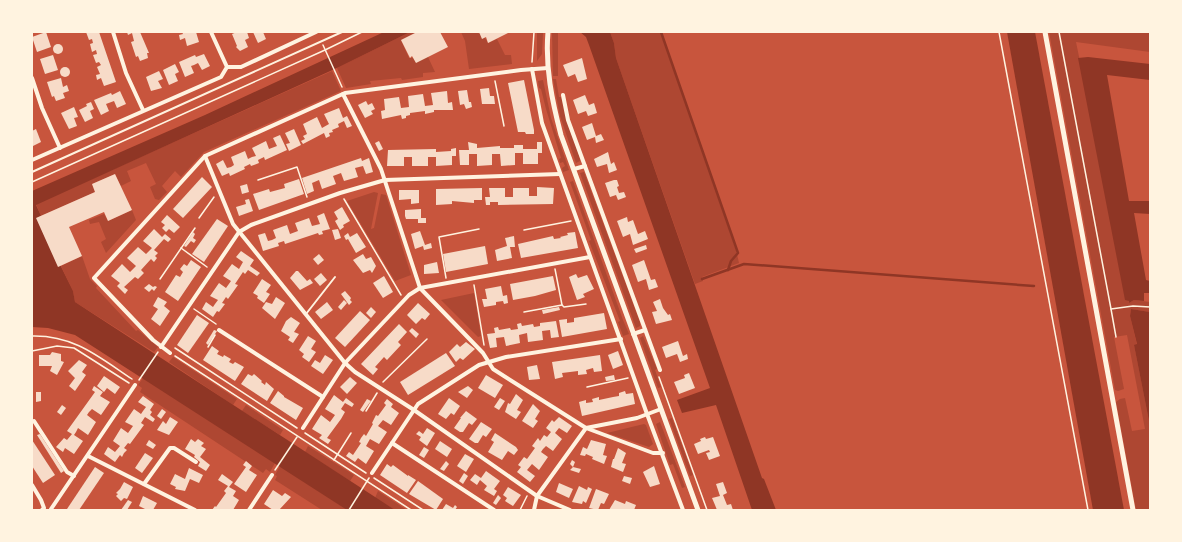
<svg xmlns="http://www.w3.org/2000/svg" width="1182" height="542" font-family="'Source Sans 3',sans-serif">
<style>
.green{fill:#ae4732}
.water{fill:#8f3625}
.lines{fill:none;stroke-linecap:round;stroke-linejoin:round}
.stream{stroke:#8f3625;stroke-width:2.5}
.building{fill:#f7dbc8}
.path{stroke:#fff3e0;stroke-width:1.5}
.service{stroke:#fff3e0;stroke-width:2}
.minor{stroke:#fff3e0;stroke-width:4}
.tertiary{stroke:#fff3e0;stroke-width:5}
</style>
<rect width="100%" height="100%" fill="#c8553d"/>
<g class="green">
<path d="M410 32H417L401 40 409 58 428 57 435 72 423 73V77L402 80 401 78 370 81 371 84 346 88 337 68Z"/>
<path d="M461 32C473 32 482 30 488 43L497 39 505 55H511L512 64 469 69 465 41Z"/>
<path d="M537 32H543L542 54 537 61Z"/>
<path d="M552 32H558V76H553Z"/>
<path d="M610 32H661L736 250 739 263 702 277 703 281 695 284 616 58 614 43Z"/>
<path d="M1049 32H1150V52L1076 42 1129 301V303L1134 300 1150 302V312L1131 309 1130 316 1137 345H1134L1150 426V510H1136L1116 402 1120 399 1125 398 1132 431 1145 429 1127 335 1114 337 1124 389 1118 391 1115 390Z"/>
<path d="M332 71 341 91 204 152 181 177 175 171 162 186 167 192 159 200 155 199 150 187 156 184 146 163 127 171 131 181 121 186 115 174 92 184 95 192 41 216 36 204Z"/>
<path d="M553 79H556L559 97H561L580 159V161L576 163 560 116Z"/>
<path d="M543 80 551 118 569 170 563 172 562 168 565 166 563 162 560 163 559 159 561 158 546 109 541 89 539 88 538 81Z"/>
<path d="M584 172 640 322V326L636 328 580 173Z"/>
<path d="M573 181 623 320 629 334 623 336 618 322 620 321 589 241 591 240 570 182Z"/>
<path d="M374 192 378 193 371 229 374 228 381 194 386 195 411 275 395 281 347 201Z"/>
<path d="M132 210 136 220 106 253 101 242 106 239 99 222 90 224 89 220 104 214 108 221Z"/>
<path d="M82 256 90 279 97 286 96 288 136 331 138 330 158 347 154 352 75 302 73 291 61 266Z"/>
<path d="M474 293 481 336 478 337 441 300Z"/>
<path d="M643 336 657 369 655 370 661 387 658 388 640 338Z"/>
<path d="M173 357 237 399 233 405 169 362Z"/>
<path d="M143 378 275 463 270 472 266 469 263 473 140 392 142 388 138 385Z"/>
<path d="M246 405 283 430 280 435 242 411Z"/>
<path d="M672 418 693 475 690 476 669 419Z"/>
<path d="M660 422 685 487 682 488 673 464 670 465 656 424Z"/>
<path d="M644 424 646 425 653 444 649 447 607 433Z"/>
<path d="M308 446 354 475 350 481 305 452Z"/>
<path d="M280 466 346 509 322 510 275 480 277 476 275 475Z"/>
<path d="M378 491 407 510H395L375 498Z"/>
</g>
<g class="water">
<path d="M384 32H410L339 67 36 205 41 216 37 218 73 291 75 302 395 510H347L75 335 48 328 32 327V191L205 115Z"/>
<path d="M580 32H610L614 43 616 58 762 478 764 479 776 510H752L716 405 682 413 677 400 710 388 589 45 586 37Z"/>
<path d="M1007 32H1035L1124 510H1093Z"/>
<path d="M1088 57 1150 64V80L1107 75 1129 201H1150V214L1134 213 1146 280 1150 281V293H1144V301L1134 300 1129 303V301L1125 300 1078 58Z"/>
<path d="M1131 309 1150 312V426L1134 345 1137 344 1130 316Z"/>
</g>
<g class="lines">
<g class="stream">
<path d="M661 32 738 253 731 261 728 270"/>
<path d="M702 279 744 264 1034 286"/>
</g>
</g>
<g class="building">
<path d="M46 32 51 47 37 52 32 37Z"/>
<path d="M86 32H99L116 82 104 86 101 78 97 80 96 75 100 74 97 67 101 65 99 62 96 63 93 55 97 54 96 50 92 52 90 44 93 43 92 39 89 40Z"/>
<path d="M127 32H140L149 53H147L148 58 140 61 138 56 136 57 131 42 134 41 132 33 128 35Z"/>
<path d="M182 32H196L199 42 187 46 185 38 180 40 179 35 183 34Z"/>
<path d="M237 32H247L249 38 245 40 248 47 240 51 236 47 237 46 232 34Z"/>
<path d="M253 32H263L266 39 258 43Z"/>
<path d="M417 32H440L448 47 416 63 412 56 410 58 401 40Z"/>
<path d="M479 32H510L488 43 486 37 482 39Z"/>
<circle cx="58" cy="49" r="5"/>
<path d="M204 54 210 66 202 70 198 63 194 65 191 66 194 73 185 77 179 62 195 55 196 57Z"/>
<path d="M53 55 58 70 45 74 40 59Z"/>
<path d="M582 58 587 79 578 82 575 74 568 77 563 65Z"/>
<path d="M175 64 179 72 175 74 178 81 169 85 163 70Z"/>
<circle cx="65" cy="72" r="5"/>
<path d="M159 71 163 79 158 81 162 88 151 91 146 77Z"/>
<path d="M61 78 63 87 67 85 69 91 63 93 65 98 56 101 54 96 52 97 47 82Z"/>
<path d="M524 80 534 130V134H526L525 132H518L508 83Z"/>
<path d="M489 88 490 96H494L495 104H482L480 89Z"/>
<path d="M467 90 469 102H471L472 107 466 109 464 104 460 105 458 91Z"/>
<path d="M120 91 126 104 117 108 114 101 106 104 109 111 101 115 94 100 111 93 112 95Z"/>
<path d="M447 91 448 103 452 102 453 110H434V112L425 114V111L410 113V115L406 116V118L402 119 401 115 382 119 381 111 385 110 384 99 399 97 401 108 409 107 408 96 423 94 425 106 433 105 431 93Z"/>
<path d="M585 95 589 105 594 103 597 113 588 116 586 111 578 114 573 100Z"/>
<path d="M366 101 368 105 372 103 375 109 371 111 373 114 365 118 358 105Z"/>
<path d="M91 102 94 109 90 111 93 118 85 122 79 110 87 106 86 104Z"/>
<path d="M74 107 78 117 74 118 77 126 69 129 61 113Z"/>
<path d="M339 108 343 118 347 116 352 126 347 128 344 121 338 124 339 127 332 130 333 132 329 133 330 136 326 138 324 133 303 144 301 141 305 139 303 136 307 134 303 124 317 117 322 128 329 124 324 114Z"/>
<path d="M592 123 596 136 601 134 604 140 596 143 595 137 587 140 582 127Z"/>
<path d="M36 129 41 142 33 146 32 131Z"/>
<path d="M294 129 301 145 289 151 286 144 290 143 285 133Z"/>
<path d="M280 135 287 150 265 160 264 157 258 160 259 163 251 166 250 164 244 167 245 169 230 176 229 173 222 176 216 164 223 160 227 168 231 167 234 165 231 157 245 151 248 159 252 157 256 156 252 148 266 141 269 149 277 146 273 138Z"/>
<path d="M379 141 383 149 379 151 375 143Z"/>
<path d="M468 142 477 144V148L500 146V148H514V145H523V149H537V142H542V153H538V164H523V153H515V165L501 166 500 154H492V165L477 166V154H469V165H460L459 150H469Z"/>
<path d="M456 148V156H452V165L436 166V157H428V166H412V157H404V166H387L388 150 436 149V152L451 151V149Z"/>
<path d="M608 152 611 164 614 162 617 170 609 173 607 164 597 167 594 159Z"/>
<path d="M361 158 362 161 369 158 373 172 366 174 363 166 355 168 358 177 344 181 341 173 333 176 336 184 322 189 319 180 312 183 314 191 307 194 302 178Z"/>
<path d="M115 174 132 210 108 221 104 212 69 227 82 256 58 267 36 218 95 192 92 184Z"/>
<path d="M202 177 212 187 183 218 173 209Z"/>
<path d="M299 179 304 194 259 210 253 194 269 189 270 192 285 188 284 184Z"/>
<path d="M614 180H617L619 186 617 187 619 193 624 192 626 197 618 200 616 195 610 197 605 183Z"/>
<path d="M247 184 249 192 242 194 240 186Z"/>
<path d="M537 187 554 188 553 204 498 205V202H490V205H486L485 197H490L489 188H505V197H513V188H529V196H537Z"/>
<path d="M482 188V200H474V203L452 201V204L436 205V189Z"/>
<path d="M399 190H419V203L411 204V199L399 200Z"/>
<path d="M249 199 253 211 239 216 236 207 246 204 245 200Z"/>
<path d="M342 207 350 221 343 225 344 227 340 230 335 221 338 219 334 212Z"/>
<path d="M421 209V218H426V223H418V219H406L405 216V210Z"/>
<path d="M324 213 330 229 322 231 323 234 319 235 318 233 285 244 284 241 278 243 279 246 263 251 258 235 265 233 268 241 272 240 276 238 273 230 287 225 290 234 298 231 295 223 309 218 312 226 320 224 317 216Z"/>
<path d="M167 215 180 227 174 233 169 229 166 232 162 228 165 225 161 222Z"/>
<path d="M627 217 628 222 633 220 638 234 645 231 648 239 633 245 630 234 623 237 617 221Z"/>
<path d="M217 219 228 226 204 262 192 254Z"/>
<path d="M154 229 162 237 165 234 171 239 168 242 164 239 154 250 158 253 155 256 157 258 154 262 151 259 141 270 144 273 138 279 135 277 124 287 128 290 125 294 117 286 120 283 111 276 122 264 130 272 136 266 127 258 138 247 146 254 152 248 143 241Z"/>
<path d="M338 229 341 238 335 240 332 230Z"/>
<path d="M420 231 425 245 431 243 432 248 424 250 423 246 415 249 411 234Z"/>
<path d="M193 232 195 234 193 238 196 240 194 243 191 241 186 247 184 246Z"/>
<path d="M575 232 578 248 521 258 518 244 553 236 554 239 561 238 560 237 568 235 567 233Z"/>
<path d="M348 233 350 237 357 233 366 247 356 253 348 239 346 240 344 236Z"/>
<path d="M514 236 515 247H510L512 258 497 261 495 250 507 246 505 238Z"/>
<path d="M646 245 647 249 636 253 634 249Z"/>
<path d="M485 246 488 264 446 272 443 254Z"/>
<path d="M241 251 254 260 250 266 260 273 257 276 248 270 245 274 243 272 235 284 238 285 228 299 226 297 222 303 225 304 219 312 217 311 213 317 202 309 206 302 213 307 215 304 218 300 210 296 219 283 226 288 231 281 223 276 232 264 239 269 243 262 236 257Z"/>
<path d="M319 254 324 260 318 265 313 259Z"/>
<path d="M363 254 366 259 371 257 376 266 372 273 370 270 363 273 353 260Z"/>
<path d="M191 260 201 267 178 301 165 292 176 275 180 277 183 272 180 269 184 264 187 266Z"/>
<path d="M644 260 651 280 655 279 658 287 649 290 646 279 638 282 632 265Z"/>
<path d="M437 262 439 273 424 274V265Z"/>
<path d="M296 271H298L307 281 310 279 313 283 300 290 290 278Z"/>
<path d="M321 273 327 280 320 286 314 279Z"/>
<path d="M576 274 578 278 587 275 594 289 583 294 585 297 577 300 569 277Z"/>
<path d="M384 276 393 292 383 298 373 283Z"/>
<path d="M553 276 556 290 535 296 513 300 510 284Z"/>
<path d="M262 279 271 285 266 292 270 294 264 303 257 298 258 296 253 293Z"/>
<path d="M149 284 153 287 155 286 157 287 154 291 152 289 149 292 144 288Z"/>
<path d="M501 286 503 296 507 295 508 303 504 304 503 301 496 302V305L484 307 482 299H487L485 289Z"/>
<path d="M345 291 351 298 350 300 352 302 349 305 341 294Z"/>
<path d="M158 297 167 302 164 306 170 311 160 326 151 319 158 309 153 306Z"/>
<path d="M276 297 285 303 275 319 262 308 266 302 272 304Z"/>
<path d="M660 299 663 308 668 315 670 314 672 320 656 324 652 312 657 311 653 302Z"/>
<path d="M344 300 347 303 341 310 338 307Z"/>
<path d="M327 302 333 310 321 319 315 312Z"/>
<path d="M418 303 430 314 425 320 422 318 416 324 407 315Z"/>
<path d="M371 307 376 312 371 318 366 313Z"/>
<path d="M559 307 560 310 543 314 542 310Z"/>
<path d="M360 311 370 320 345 347 335 338Z"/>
<path d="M604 313 607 329 562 337 559 320 567 319V323L574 322V318Z"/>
<path d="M197 315 209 323 188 353 177 345Z"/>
<path d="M291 317 300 323 294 332 299 334 293 343 288 340 290 337 281 331 286 321Z"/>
<path d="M556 321 559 337 551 338 550 330 542 331 543 340 528 342 527 333 519 335 520 343 506 346 504 337 496 338 497 347 490 348 487 334 495 333 494 328 498 327 499 330 510 328 511 330 518 329 517 324 521 323 522 326 533 324 534 327 540 326V323Z"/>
<path d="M399 324 407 332 398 342 401 345 387 360 384 357 375 367 378 369 373 375 361 364Z"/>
<path d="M412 328 419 334 416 338 409 331Z"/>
<path d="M214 330 217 331 208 345 206 343Z"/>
<path d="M308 336 316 341 311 349 316 352 309 362 302 357 304 354 299 350Z"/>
<path d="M678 341 683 356 687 354 688 359 680 362 677 354 666 358 662 347Z"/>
<path d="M466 342 475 349 463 360 460 358 456 362 449 352 457 344 460 347Z"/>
<path d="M212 346 219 351 217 354 223 357 224 355 231 359 229 362 233 364 235 362 244 367 235 381 203 360Z"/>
<path d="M618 351 623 365 613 369 608 355Z"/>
<path d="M52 352 61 354V361L64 362 57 375 50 371 52 366H39V355H50Z"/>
<path d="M446 353 455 366 408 395 400 382Z"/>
<path d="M325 355 333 360 323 374 311 366 315 360 320 363Z"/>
<path d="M600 355 602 371 594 372 593 368 586 370 587 374 578 375V371L562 373 563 377 555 379 552 362Z"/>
<path d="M79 360 87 365 82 372 86 375 75 391 69 386 75 378 68 371Z"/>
<path d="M537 365 540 379 529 380 527 367Z"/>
<path d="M689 373 695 388 679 394 674 382 685 378 684 375Z"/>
<path d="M248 374 252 376 254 374 262 381 261 382 265 385 266 382 274 389 267 401 241 384Z"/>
<path d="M486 375 503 385 495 398 478 388Z"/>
<path d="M614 375 615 380 606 381 605 377Z"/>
<path d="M104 376 120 387 115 394 107 388 104 392 97 386Z"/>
<path d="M350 377 357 383 347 394 340 387Z"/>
<path d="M94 386 103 392 100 396 110 402 101 415 92 409 89 412 87 415 96 422 88 435 78 428 76 432 74 435 83 441 74 454 65 448 63 452 56 447 64 438 67 440 72 434 67 431 95 392 92 390Z"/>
<path d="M468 386 473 390 467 398 458 392Z"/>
<path d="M278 391 284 396V397L303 408 296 420 270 403Z"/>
<path d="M625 391 626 394 633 393 635 404 582 416 579 402 586 400V403L593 402 592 399 599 397V400L613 397 619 396V393Z"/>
<path d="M36 392H41V401L36 402Z"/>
<path d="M516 394 523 400 517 410 521 412 516 419 505 412 508 403 510 404Z"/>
<path d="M334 395 343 402 346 398 354 404 352 407 345 403 341 409 345 412 341 419 327 438 331 440 328 444 319 438 322 435 312 429 321 415 330 422 335 415 325 409Z"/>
<path d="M143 396 154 404 150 410 152 412 150 415 155 419 153 422 145 417 141 423 144 425 130 444 128 443 124 448 127 450 124 453 122 457 120 455 115 462 104 454 108 447 115 452 120 446 113 441 121 428 128 433 133 426 125 422 134 409 141 414 143 411 146 407 138 402Z"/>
<path d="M449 398 460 406 454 415 451 413 446 419 438 414Z"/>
<path d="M500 398 505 401 499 410 494 407Z"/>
<path d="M367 399 371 401 363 412 360 410Z"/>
<path d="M387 399 393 404 391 407 399 413 391 425 383 420 378 426 387 432 379 444 370 439 366 446 374 451 366 464 358 458 355 462 346 456 349 452 353 455 361 443 359 442 361 438 364 434 366 436 373 424 372 423 376 415 378 416 386 405 384 403Z"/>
<path d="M533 404 540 411 535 419 538 421 533 428 522 421Z"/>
<path d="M62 405 66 408 61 415 57 412Z"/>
<path d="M162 409 166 412 161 419 157 416Z"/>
<path d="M466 411 477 419 472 425 469 423 463 432H460L454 428 461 418H460Z"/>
<path d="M170 417 178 422 169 435 157 430 163 421 166 424Z"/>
<path d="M559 417 572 426 567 433 559 428 555 433 562 439 553 451 546 446 543 449 541 452 548 457 539 470 532 464 527 470 535 476 530 482 517 472 521 467 518 465 524 457 527 459 535 448 532 446 538 438 540 441 544 435 547 437 551 432 546 428 552 420 554 422Z"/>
<path d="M481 422 492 429 486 437 483 435 478 443H475L469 439Z"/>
<path d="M427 428 435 433 427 446 419 440 421 437 416 434 419 431 423 434Z"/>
<path d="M495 433 516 447 518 450 514 455 508 451 502 460 488 452 494 442 491 440Z"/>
<path d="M40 434 64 471 61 473 37 435Z"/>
<path d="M705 437 706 439 713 437 720 456 709 460 706 453 710 452 709 450 698 454 694 444 701 441 700 439Z"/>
<path d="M191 439 195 442 198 439 204 443 201 446 206 449 200 457 210 465 206 471 198 466 200 462 194 457 195 455 185 449Z"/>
<path d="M32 440 55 475 43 483 32 466Z"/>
<path d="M149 440 156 445 153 449 146 445Z"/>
<path d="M591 440 606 444 603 455 607 456 604 464 592 459 593 457 586 454 585 456 580 455 583 447 587 449Z"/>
<path d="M440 441 452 449 447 457 435 449Z"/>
<path d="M424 447 429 450 424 458 419 455Z"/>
<path d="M618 448 626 453 622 463 626 464 623 472 611 467 613 459H614Z"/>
<path d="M145 453 153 458 142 473 135 468Z"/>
<path d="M465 454 474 459 466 472 457 466Z"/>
<path d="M572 460 575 462 573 467 581 469 579 473 570 470 573 467 570 464Z"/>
<path d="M246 461 252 466 249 470 257 475 246 492 234 484 246 467 243 465Z"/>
<path d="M446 461 449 464 444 471 440 469Z"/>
<path d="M387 464 391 467 393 465 408 476V475L416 480 407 493 380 475Z"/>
<path d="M654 466 660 484 650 487 643 472Z"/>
<path d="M95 467 104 473 79 510H68L67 509Z"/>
<path d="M189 468 203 475 199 483 190 479 185 491 175 489 176 487 170 484 175 474 185 479Z"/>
<path d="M486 471 500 481 494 489 497 491 494 496 484 490 487 486 480 480 477 485 470 480 475 474 481 478Z"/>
<path d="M464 473 468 476 463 484 459 481Z"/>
<path d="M222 474 233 482 229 487 236 491 233 496 239 500 233 510H212L215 506 216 507 226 493 224 491 228 486 218 480Z"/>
<path d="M624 476 632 478 630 484 622 481Z"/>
<path d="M418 481 443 499 436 510 409 494Z"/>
<path d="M124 482 133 487 127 499 124 498 121 501 116 496 118 494 116 493 120 489Z"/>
<path d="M723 482 727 493 723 495 727 505 731 504 733 510H717L715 505 712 498 720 496 716 484Z"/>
<path d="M559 483 573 489 569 498 556 492Z"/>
<path d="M579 486 587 490 588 487 592 489 586 503 583 501 582 504 572 502Z"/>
<path d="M508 487 521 495 513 506 505 501 507 498 503 495Z"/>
<path d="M596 489 609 494 604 504 601 503 598 510 589 508Z"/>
<path d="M273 490 282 496 285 493 291 497 279 510H273L264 504Z"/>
<path d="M498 495 501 498 496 505 493 503Z"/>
<path d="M143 496 157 503 153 510H147L139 506Z"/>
<path d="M128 500 132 502 127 510H121Z"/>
<path d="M615 500 625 504 626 501 636 505 634 510H609Z"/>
<path d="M446 504 453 508 455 505 457 507 455 510H442Z"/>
</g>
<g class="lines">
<g class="path">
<path d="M999 32 1088 510"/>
<path d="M1059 32 1111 309"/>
<path d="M323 45 342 87"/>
<path d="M532 62 534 32"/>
<path d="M495 81 504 126"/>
<path d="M258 180 297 167 307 197"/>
<path d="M32 182 325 50 362 32"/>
<path d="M344 199 401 295"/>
<path d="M199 218 214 197"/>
<path d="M524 230 571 221"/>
<path d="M181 248 207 267"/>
<path d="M555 269 562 305 564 307 586 304"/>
<path d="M446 278 439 237 479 229"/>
<path d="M160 279 195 228"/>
<path d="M474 285 484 345"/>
<path d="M194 309 216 324"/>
<path d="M524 312 562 305"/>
<path d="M32 336C74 335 99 357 132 379"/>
<path d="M1116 337 1111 309 1133 306 1150 307"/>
<path d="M208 347 215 335"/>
<path d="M175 348 297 428"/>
<path d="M32 351 57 346 74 348 129 383"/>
<path d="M175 356 411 510"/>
<path d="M659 377 707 510"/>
<path d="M139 380 158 352"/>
<path d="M383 382 427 339"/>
<path d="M587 387 628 378"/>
<path d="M366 411 377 393"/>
<path d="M305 433 366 473"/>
<path d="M334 460 351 433"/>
<path d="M275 470 297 437"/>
<path d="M374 478 423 510"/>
<path d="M349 510 369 478"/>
<path d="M520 510 527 496"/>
</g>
<g class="service">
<path d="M32 172 342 32"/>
<path d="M306 314 335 277"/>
</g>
<g class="minor">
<path d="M113 32 126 73 143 110"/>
<path d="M211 32 227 67"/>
<path d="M532 69 542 123 647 414 683 510"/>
<path d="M32 78 42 108 60 148"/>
<path d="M343 94 381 169 420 288 483 353 493 369 586 428 653 453H663"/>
<path d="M563 95 568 120 660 370"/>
<path d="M205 156 233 224 345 363 355 372 414 410 537 496 570 510"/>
<path d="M32 160 221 77 227 67H241L316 32"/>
<path d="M574 169 585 166"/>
<path d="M219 330 323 397"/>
<path d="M633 334 645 330"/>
<path d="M161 347 239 232 251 225 340 193 385 180 560 174"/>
<path d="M170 353 153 340 94 278 205 156 345 93 521 70 548 68"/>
<path d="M34 421 67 472 74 476"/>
<path d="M303 428 345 363 409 295 420 288 590 257"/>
<path d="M392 443 494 510"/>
<path d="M88 456 195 510"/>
<path d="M372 473 418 404 479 365 506 357 621 339"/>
<path d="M144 484 170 448H174L196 462"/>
<path d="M32 485 41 500 44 508 42 510"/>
<path d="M51 509 135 385"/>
<path d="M249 510 272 475"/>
<path d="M534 510 537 496 586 428 637 418 661 409"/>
</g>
<g class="tertiary">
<path d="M548 32C545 67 552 101 561 135L698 510"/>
<path d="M1045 32 1133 510"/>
</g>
</g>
<rect width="1182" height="542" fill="none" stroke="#fff3e0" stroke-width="66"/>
</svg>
